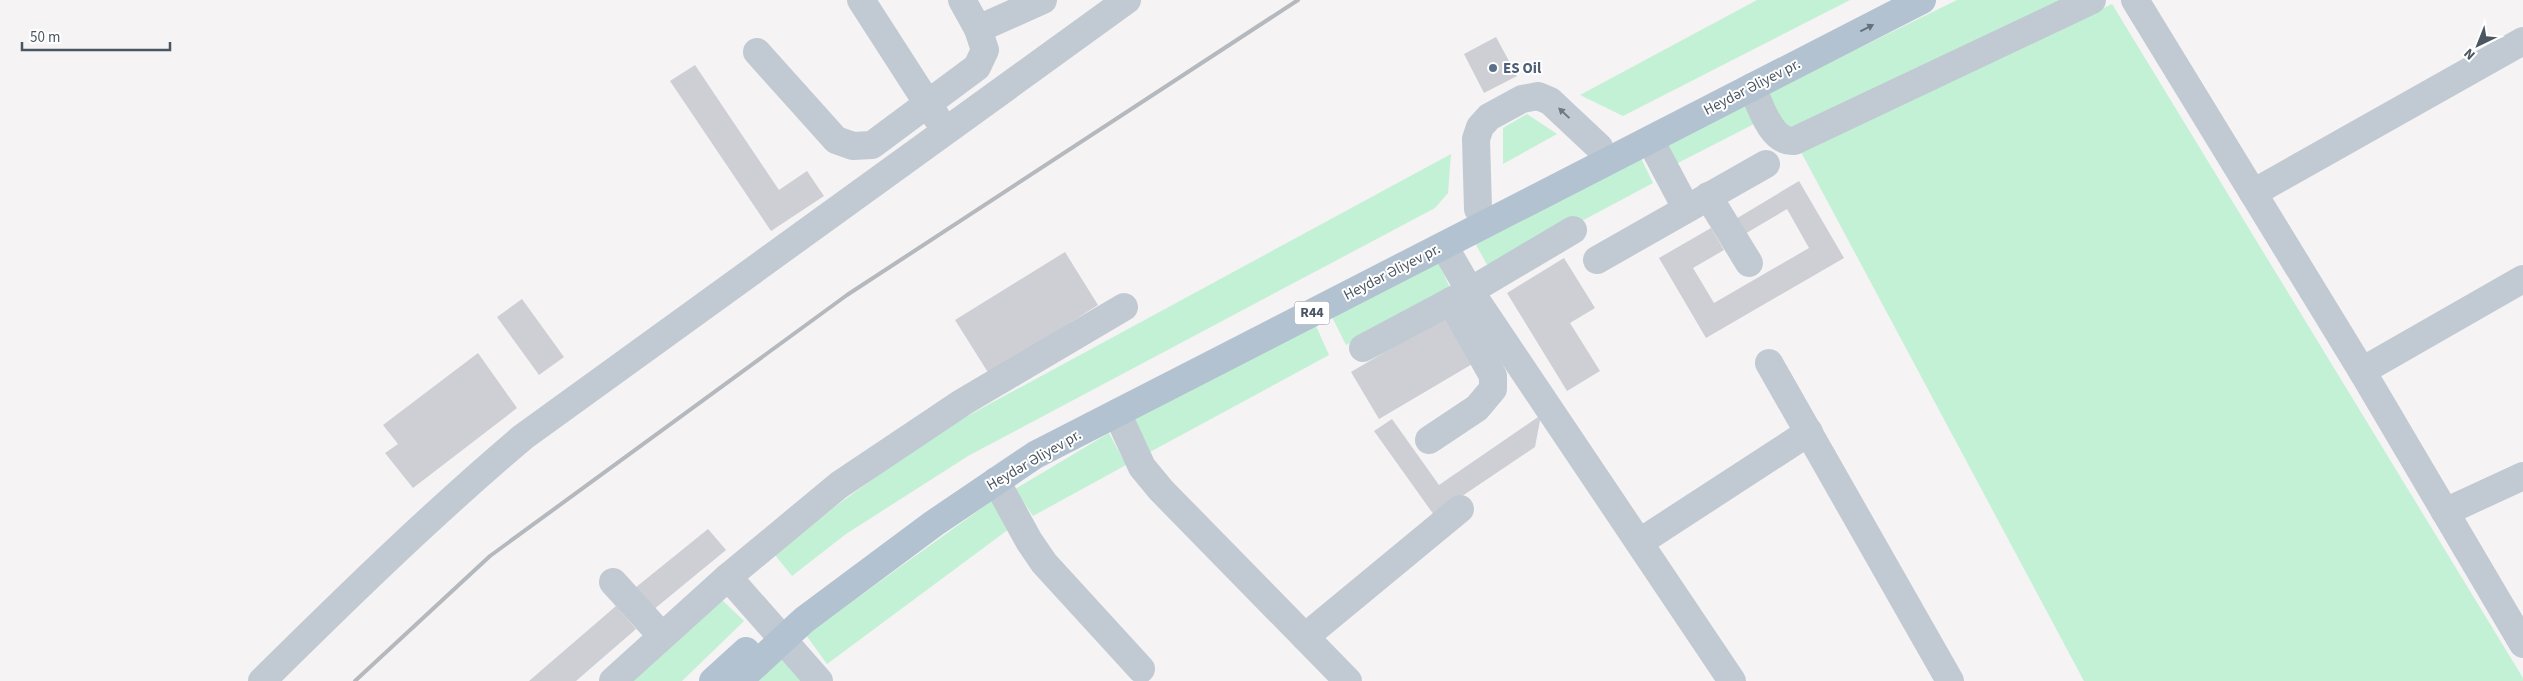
<svg xmlns="http://www.w3.org/2000/svg" width="2523" height="681" font-family="'Source Sans 3',sans-serif">
<style>
.green{fill:#c3f1d5}
.building{fill:#cdcfd5}
.lines{fill:none;stroke-linecap:round;stroke-linejoin:round}
.minor{stroke:#c1cad2;stroke-width:28}
.major{stroke:#b3c2d1;stroke-width:28}
.rail{stroke:#b5b8bd;stroke-width:4}
.oneway{fill:#64717d}
.oneway2{fill:#6e7983}
.service-dot{fill:#5c6f8a;stroke:#fff;stroke-width:2}
.labels{text-anchor:middle;dominant-baseline:central;stroke-width:4;stroke-linejoin:round;paint-order:stroke}
.shield{fill:#fff;stroke:#808990;stroke-width:1}
.shield-label{font-size:14px;font-weight:bold;fill:#4a5661}
.service-label{font-size:15px;font-weight:bold;fill:#4e5e75;stroke:#fff;text-anchor:start}
.street-label{font-size:15px;fill:#4a5661;stroke:#fff}
</style>
<rect width="100%" height="100%" fill="#f5f3f3"/>
<g class="green">
<path d="M1757 0H1850L1623 116 1580 95Z"/>
<path d="M1957 0H2065L1785 136 1765 94Z"/>
<path d="M2112 4 2523 678V681H2084L1801 152Z"/>
<path d="M1745 103 1756 123 1672 166 1661 144Z"/>
<path d="M1527 114 1557 134 1503 164V128Z"/>
<path d="M1451 154 1448 193 1435 208 968 456 846 534 792 576 775 555 836 506 936 433Z"/>
<path d="M1639 154 1653 183 1490 270 1474 241Z"/>
<path d="M1435 254 1451 290 1346 345 1328 309Z"/>
<path d="M1312 317 1329 355 1150 452 1129 418Z"/>
<path d="M1109 433 1126 465 1033 516 1015 489Z"/>
<path d="M997 497 1013 526 827 664 806 635Z"/>
<path d="M722 600 744 621 682 681H632Z"/>
<path d="M784 655 803 681H758Z"/>
</g>
<g class="building">
<path d="M1496 37 1517 76 1484 93 1464 54Z"/>
<path d="M695 65 779 190 807 171 824 196 771 231 670 81Z"/>
<path d="M1799 181 1844 258 1706 338 1659 258 1711 228 1724 250 1693 268 1714 303 1809 248 1787 209 1743 235 1734 220Z"/>
<path d="M1065 252 1098 305 989 374 955 320Z"/>
<path d="M1564 258 1595 308 1570 323 1600 371 1567 391 1507 293Z"/>
<path d="M522 299 564 357 539 375 497 317Z"/>
<path d="M1446 316 1474 363 1379 419 1351 372Z"/>
<path d="M478 353 517 408 413 488 385 453 398 444 383 425Z"/>
<path d="M1541 415 1535 447 1434 515 1374 431 1392 419 1439 485Z"/>
<path d="M708 529 726 550 653 610 635 588Z"/>
<path d="M616 606 636 629 576 681H529Z"/>
</g>
<g class="lines">
<g class="minor">
<path d="M861 0 937 118"/>
<path d="M2135 0 2362 371 2523 644"/>
<path d="M978 29 1043 0"/>
<path d="M757 52 836 140 853 146 872 145 977 67 985 50 978 29 962 0"/>
<path d="M1752 87C1760 105 1771 143 1794 141L2092 0"/>
<path d="M1650 140 1686 208"/>
<path d="M2253 193 2523 41"/>
<path d="M1708 196 1749 263"/>
<path d="M1478 209 1476 139 1480 127 1489 117 1522 99 1538 96 1550 101 1599 147"/>
<path d="M1444 246 1470 291 1732 681"/>
<path d="M1597 260 1766 164"/>
<path d="M1363 348 1470 291 1573 230"/>
<path d="M1769 363 1950 681"/>
<path d="M2362 371 2523 279"/>
<path d="M1117 413 1142 467 1161 490 1348 681"/>
<path d="M1429 440 1477 408 1493 389V376L1451 301"/>
<path d="M996 481 1029 541 1044 563 1141 669"/>
<path d="M2445 512 2523 476"/>
<path d="M1640 542 1809 432"/>
<path d="M728 577 773 628"/>
<path d="M613 582 661 635"/>
<path d="M1305 637 1460 509"/>
<path d="M783 640 819 681"/>
<path d="M262 681C347 597 432 514 523 437L1127 0"/>
<path d="M613 681 728 577 839 485 963 402 1124 307"/>
</g>
<g class="major">
<path d="M713 681 746 651"/>
<path d="M738 681 804 620 933 524 1035 455 1922 0"/>
</g>
<path class="rail" d="M355 681 490 556 847 295 1298 0"/>
</g>
<defs><path id="oneway-solid" d="M-6-.8H1V-3.2L6.5 0L1 3.2V.8H-6Z" transform="scale(1.25)"/></defs>
<use class="oneway" href="#oneway-solid" transform="translate(1867 28) rotate(-27)"/>
<use class="oneway2" href="#oneway-solid" transform="translate(1564 113) rotate(-137)"/>
<circle class="service-dot" cx="1493" cy="68" r="5"/>
<g class="labels">
<rect class="shield" x="1294.5" y="301.5" width="35" height="23" rx="4"/>
<g class="shield-label">
<text x="1312" y="313">R44</text>
</g>
<g class="service-label">
<text x="1503" y="68">ES Oil</text>
</g>
<g class="street-label">
<text transform="translate(1752 87) rotate(-27)">Heydər Əliyev pr.</text>
<text transform="translate(1392 272) rotate(-27)">Heydər Əliyev pr.</text>
<text transform="translate(1034 460) rotate(-30)">Heydər Əliyev pr.</text>
</g>
</g>
<g transform="translate(2478 45) rotate(223)" stroke="#ffffff" stroke-width="4" paint-order="stroke">
<path d="M0-4L9 19L0 12L-9 19Z" fill="#4a5661"/>
<text y="-8" font-size="14" font-weight="bold" text-anchor="middle" fill="#4a5661">N</text>
</g>
<path d="M22 42v8h148v-8" fill="none" stroke="#4a5661" stroke-width="2.5"/>
<text x="30" y="42" font-size="15" fill="#4a5661" stroke="#ffffff" stroke-width="4" paint-order="stroke">50 m</text>
</svg>
